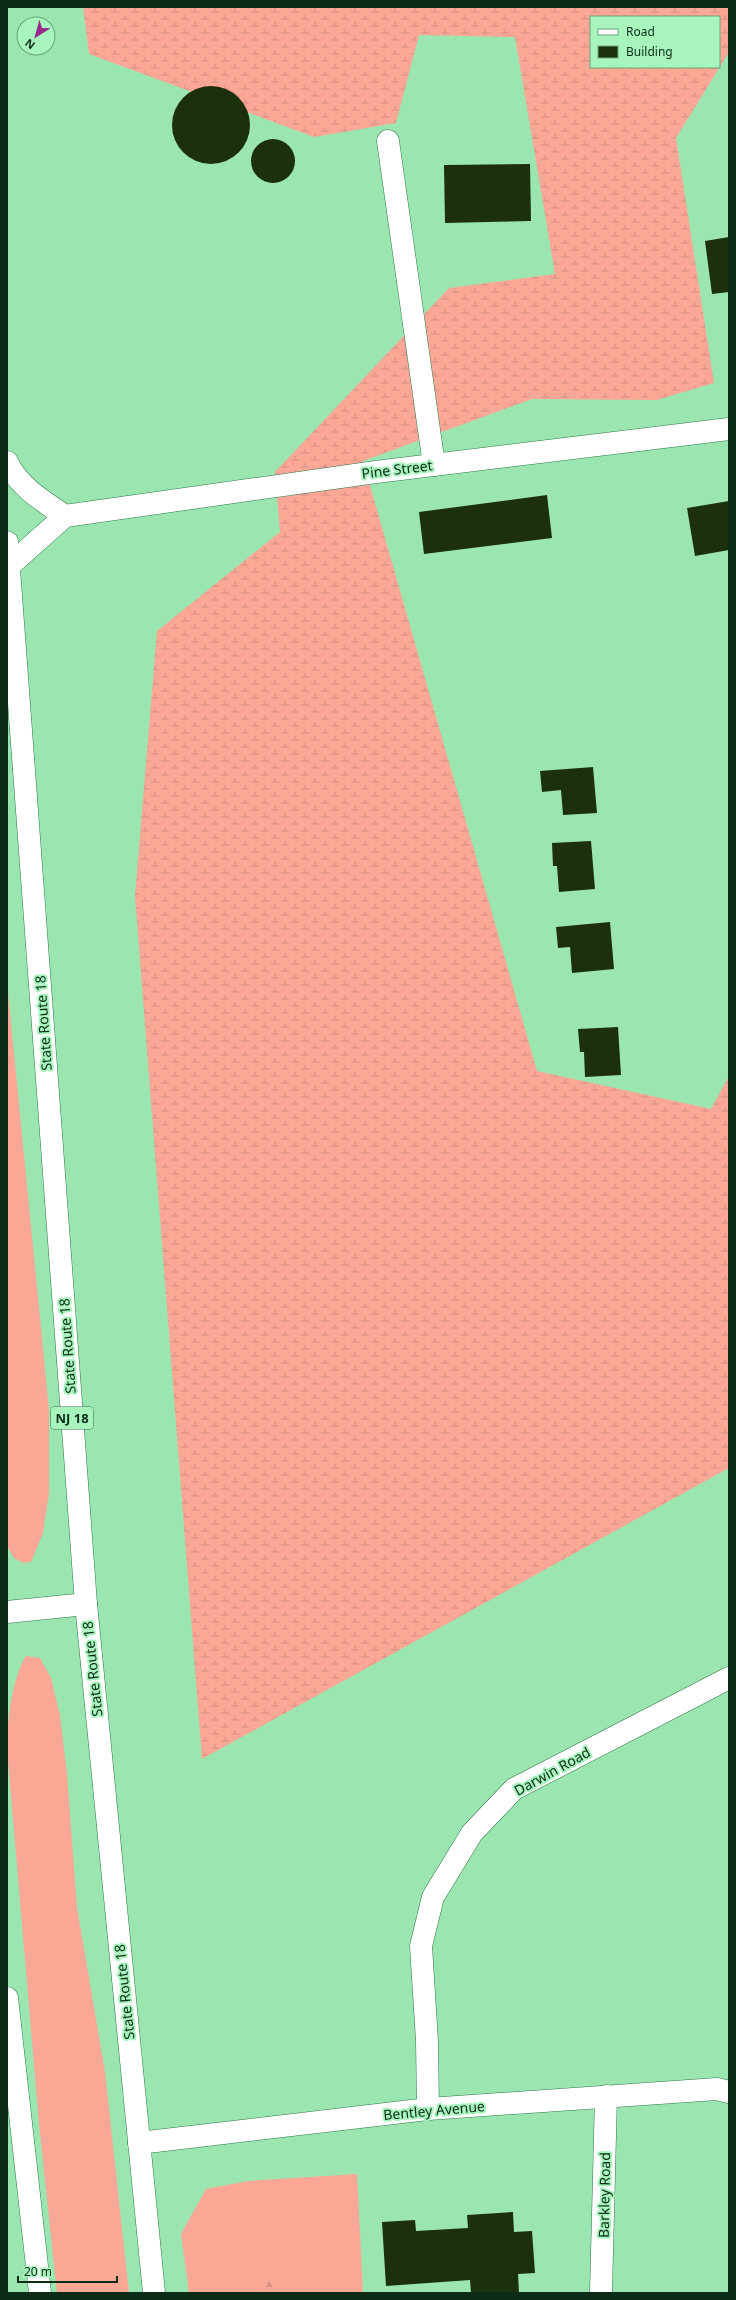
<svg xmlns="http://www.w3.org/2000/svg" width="736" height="2300" font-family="'Noto Sans',sans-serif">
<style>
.grass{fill:#faa795}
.forest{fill:url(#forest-firs)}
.wetland{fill:url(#wetland-marsh);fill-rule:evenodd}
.building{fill:#1d300c}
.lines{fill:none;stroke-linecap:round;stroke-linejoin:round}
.minor-casing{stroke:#2c7747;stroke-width:23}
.highway-casing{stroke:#2c7747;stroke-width:23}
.minor{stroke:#fff;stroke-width:22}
.highway{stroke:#fff;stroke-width:22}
.labels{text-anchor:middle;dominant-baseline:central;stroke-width:4;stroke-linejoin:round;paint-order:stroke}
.shield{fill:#a8f4bd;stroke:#3b684a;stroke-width:1}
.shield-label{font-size:13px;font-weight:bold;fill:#0c2c18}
.street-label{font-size:14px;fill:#0c2c18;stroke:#a8f4bd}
</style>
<defs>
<pattern id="forest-firs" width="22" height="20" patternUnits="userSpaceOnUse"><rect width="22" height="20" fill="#faa795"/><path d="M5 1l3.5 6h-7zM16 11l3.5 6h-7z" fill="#d59080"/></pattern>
<pattern id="wetland-marsh" width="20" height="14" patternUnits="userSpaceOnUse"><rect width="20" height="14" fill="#faa795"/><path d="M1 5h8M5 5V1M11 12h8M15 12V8" fill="none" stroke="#d59080"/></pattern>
</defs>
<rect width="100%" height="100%" fill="#9be6b0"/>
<g class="grass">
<path d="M7 982 49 1410V1493L43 1533 31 1562 23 1563 14 1558 7 1546Z"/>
<path d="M26 1656 40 1658 51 1678 60 1716 67 1774 77 1908 105 2072 129 2293H57L39 2124 7 1749C7 1722 12 1678 26 1656Z"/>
<path d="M357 2174 363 2293H189L181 2234 206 2189 248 2181Z"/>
</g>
<path class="forest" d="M263 2276 282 2293H247Z"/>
<path class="wetland" d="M83 7H729V52L676 138 714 383 657 400 532 399 363 461 537 1071 711 1109 729 1076V1468L202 1759 135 896 157 631 280 532 275 472 449 288 555 274 515 37 419 35 396 123 314 137 89 54ZM591 17H719V67H591Z"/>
<g class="building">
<circle cx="211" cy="125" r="39"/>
<circle cx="273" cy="161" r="22"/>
<path d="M530 164 531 221 445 223 444 165Z"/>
<path d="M729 237V292L712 294 705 241Z"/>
<path d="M547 495 552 538 424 554 419 512Z"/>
<path d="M729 501V550L695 556 687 508Z"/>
<path d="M593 767 597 813 563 815 561 790 542 792 540 771Z"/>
<path d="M591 841 595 889 559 892 557 866H553L552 843Z"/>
<path d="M610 922 614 969 572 973 570 947 558 948 556 927Z"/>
<path d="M618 1027 621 1075 585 1077 584 1052H580L578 1029Z"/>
<path d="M513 2212 514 2232 532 2231 535 2273 518 2274 519 2293H471L470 2280 386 2286 382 2222 415 2220 416 2231 468 2228 467 2215Z"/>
</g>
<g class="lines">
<defs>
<g id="minor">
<path d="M388 141 434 465"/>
<path d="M65 516 376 472 729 429"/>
<path d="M7 1612 86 1604"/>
<path d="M428 2109 427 2041 421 1946 433 1897 472 1833 514 1789 729 1678"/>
<path d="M139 2143 428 2109 717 2089 729 2092"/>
<path d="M601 2293 606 2096"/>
</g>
<g id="highway">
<path d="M7 462C19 487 43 501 65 516L9 566"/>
<path d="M7 542 86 1604 154 2293"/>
<path d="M7 1998 40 2293"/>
</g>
</defs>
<use href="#minor" class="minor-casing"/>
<use href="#highway" class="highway-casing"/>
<use href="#minor" class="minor"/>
<use href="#highway" class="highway"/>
</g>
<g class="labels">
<rect class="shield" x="51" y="1407" width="42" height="22" rx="3"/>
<g class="shield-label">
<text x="72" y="1418">NJ 18</text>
</g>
<g class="street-label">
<text transform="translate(397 469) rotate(-7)">Pine Street</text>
<text transform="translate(43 1023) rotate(-94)">State Route 18</text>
<text transform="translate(67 1346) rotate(-94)">State Route 18</text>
<text transform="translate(92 1669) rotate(-96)">State Route 18</text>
<text transform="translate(552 1771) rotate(-29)">Darwin Road</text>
<text transform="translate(124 1992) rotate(-96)">State Route 18</text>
<text transform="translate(434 2110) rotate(-5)">Bentley Avenue</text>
<text transform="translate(604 2195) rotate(-89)">Barkley Road</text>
</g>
</g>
<rect width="736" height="2300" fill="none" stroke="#0c2c18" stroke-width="16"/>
<rect x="590" y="16" width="130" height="52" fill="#a8f4bd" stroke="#6aa47b"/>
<rect x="598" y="29" width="20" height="6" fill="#ffffff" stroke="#6aa47b"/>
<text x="626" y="36" font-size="12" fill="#0c2c18">Road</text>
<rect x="598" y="46" width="20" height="12" fill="#1d300c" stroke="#6aa47b"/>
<text x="626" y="56" font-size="12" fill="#0c2c18">Building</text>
<g transform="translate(36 36) rotate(217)"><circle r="19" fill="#a8f4bd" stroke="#6aa47b"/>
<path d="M0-3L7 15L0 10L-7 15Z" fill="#972a8b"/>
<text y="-6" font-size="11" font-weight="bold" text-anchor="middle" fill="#0c2c18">N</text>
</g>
<path d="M18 2276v6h99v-6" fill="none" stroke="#0c2c18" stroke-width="2"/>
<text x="24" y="2276" font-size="12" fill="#0c2c18" stroke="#a8f4bd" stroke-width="3" paint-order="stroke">20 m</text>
</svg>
